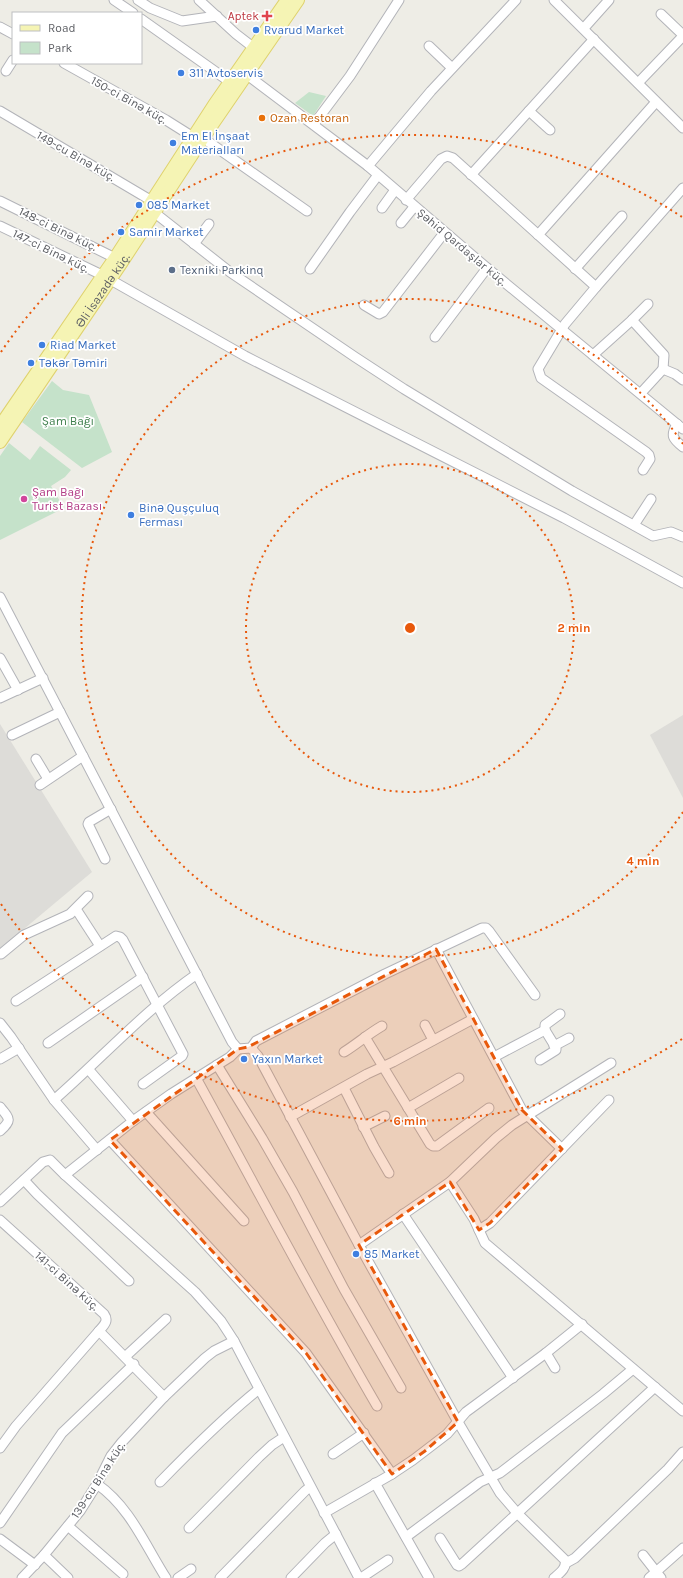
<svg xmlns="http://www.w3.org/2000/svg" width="683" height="1578" font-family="Karla,sans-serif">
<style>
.industrial{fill:#dddcd8}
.green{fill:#c5e2ca}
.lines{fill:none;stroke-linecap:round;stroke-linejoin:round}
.minor-casing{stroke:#b3b4b9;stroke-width:11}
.major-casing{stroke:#dfd26d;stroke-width:14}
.minor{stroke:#fff;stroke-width:9}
.major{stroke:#f5f4b4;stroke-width:12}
.marked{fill:#e8590c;fill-opacity:0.2;stroke:#e8590c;stroke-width:3;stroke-dasharray:8 5;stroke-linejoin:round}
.ring{fill:none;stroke:#e8590c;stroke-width:2;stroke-dasharray:2 4}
.health-dot{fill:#e0444e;stroke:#fff;stroke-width:1.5}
.shop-dot{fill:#3f7fe0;stroke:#fff;stroke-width:1.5}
.food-dot{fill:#e8710a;stroke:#fff;stroke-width:1.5}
.service-dot{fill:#5c6f8a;stroke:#fff;stroke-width:1.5}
.hotel-dot{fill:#d1479c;stroke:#fff;stroke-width:1.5}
.labels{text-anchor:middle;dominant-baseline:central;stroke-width:3.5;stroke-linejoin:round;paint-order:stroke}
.health-label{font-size:12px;fill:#be3a42;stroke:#fff;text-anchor:end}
.shop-label{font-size:12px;fill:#366cbe;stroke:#fff;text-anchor:start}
.street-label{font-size:12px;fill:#5d5f64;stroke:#fff}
.food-label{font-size:12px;fill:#c56008;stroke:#fff;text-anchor:start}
.service-label{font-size:12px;fill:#4e5e75;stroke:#fff;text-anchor:start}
.park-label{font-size:12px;fill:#41804e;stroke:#fff}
.hotel-label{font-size:12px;fill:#b23c85;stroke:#fff;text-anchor:start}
.centre{fill:#e8590c;stroke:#fff;stroke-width:2}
.ring-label{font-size:12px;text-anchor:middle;font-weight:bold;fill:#e8590c;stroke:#fff;stroke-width:3.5;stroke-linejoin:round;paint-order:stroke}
</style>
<rect width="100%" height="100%" fill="#eeede6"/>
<g class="industrial">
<path d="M683 715V798L650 735Z"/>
<path d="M0 724 92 872 0 949Z"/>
</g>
<g class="green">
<path d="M309 92 326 96 313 116 295 103Z"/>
<path d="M52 381 63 390 89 395 112 452 82 468 22 422Z"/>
<path d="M9 443 30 460 40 446 71 470 65 477 51 486 64 508 0 540V456Z"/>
</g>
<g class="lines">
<defs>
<g id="minor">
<path d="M114 0 133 13"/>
<path d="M138 0 150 8 182 21 217 16"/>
<path d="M199 0 236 34 254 48"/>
<path d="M554 0 683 128"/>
<path d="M661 14 683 35"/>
<path d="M141 19 230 82"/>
<path d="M0 27 13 34"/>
<path d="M584 28 609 0"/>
<path d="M429 46 452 68"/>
<path d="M64 63 166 120 193 137"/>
<path d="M6 71 13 60"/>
<path d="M242 71 368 166 487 268 683 429"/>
<path d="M638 83 683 36"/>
<path d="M0 111 152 201"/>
<path d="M529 111 550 130"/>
<path d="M314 124 350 76 399 0"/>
<path d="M203 138 307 211"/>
<path d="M368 166 431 91 516 0"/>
<path d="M471 175 594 39"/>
<path d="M406 200 441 159 447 156 453 158 596 287"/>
<path d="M0 201 115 258"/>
<path d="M382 208 395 190"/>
<path d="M155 213 230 272 355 357 404 389 572 491 653 536 671 532 683 537"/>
<path d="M401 223 414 207"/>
<path d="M0 226 102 275 245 356 564 518 683 583"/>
<path d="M538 235 656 102"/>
<path d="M194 244 209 224"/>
<path d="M310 269 350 212 378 175"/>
<path d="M575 269 622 216"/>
<path d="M364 305 379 314 383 312 444 233"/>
<path d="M632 320 664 355 663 369"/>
<path d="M435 337 487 268"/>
<path d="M593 355 632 320 648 304"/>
<path d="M641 393 663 369 675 374 683 380"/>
<path d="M677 424C670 436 673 439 683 447"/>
<path d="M643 470 650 459 649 455 646 452 541 378 538 369 565 324 596 287 683 188"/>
<path d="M634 525 651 499"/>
<path d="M0 597 232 1042 238 1049 251 1048 258 1056 359 1245 458 1422 500 1493 518 1514 565 1560C567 1568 560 1573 554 1578"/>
<path d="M0 658 18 690"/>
<path d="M0 698 43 678"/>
<path d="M12 735 60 712"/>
<path d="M36 759 48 779"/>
<path d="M40 785 83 756"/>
<path d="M105 859 88 824 89 822 111 809"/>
<path d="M76 909 100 946"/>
<path d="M436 949 522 1110 562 1149"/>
<path d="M1 954 24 935 70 914 88 896"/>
<path d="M16 1001 116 936 120 937 123 940 183 1054 182 1056 143 1084"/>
<path d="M0 1023 11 1037 54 1100 97 1150"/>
<path d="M425 1025 433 1040"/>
<path d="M545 1030V1025L560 1014"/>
<path d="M365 1037 430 1144 433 1146H437L489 1108"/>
<path d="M48 1043 143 977"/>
<path d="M554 1046 569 1038"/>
<path d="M251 1048 256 1041 385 974 482 928H486L489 931 535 995"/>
<path d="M344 1052C357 1044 368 1034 382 1026"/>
<path d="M494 1057 545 1030 556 1048V1050L540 1060"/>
<path d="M0 1059 19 1048"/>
<path d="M217 1065 262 1138 293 1192 344 1289 401 1388"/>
<path d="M89 1070 133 1121"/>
<path d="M196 1078C256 1187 314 1298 377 1406"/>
<path d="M344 1088 374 1147 389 1173"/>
<path d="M54 1100C101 1059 146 1009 197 974"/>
<path d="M0 1107C10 1119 12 1120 0 1131"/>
<path d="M408 1108 459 1078"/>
<path d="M146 1112 244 1221"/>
<path d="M290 1117 367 1074 393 1062 473 1019"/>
<path d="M363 1127 385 1116"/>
<path d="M110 1140 306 1353 392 1474"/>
<path d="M65 1175 133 1121 171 1094 230 1057 238 1049"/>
<path d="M24 1180 37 1194 129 1281"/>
<path d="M450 1182 474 1219 485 1243 683 1411"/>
<path d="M0 1202 43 1162 50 1160 65 1175 195 1292 221 1321 234 1341 359 1578"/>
<path d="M403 1214 513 1378"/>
<path d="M0 1220 104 1314C109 1321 104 1325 99 1331L164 1397"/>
<path d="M479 1230 490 1223 609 1100"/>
<path d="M359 1245 450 1182 496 1138 512 1125 611 1063"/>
<path d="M546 1353 555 1368"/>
<path d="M126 1356 166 1319"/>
<path d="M0 1448 16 1426 99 1331"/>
<path d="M333 1454 364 1433"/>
<path d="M160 1482C192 1449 223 1418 259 1389"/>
<path d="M375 1483 429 1578"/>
<path d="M97 1484C130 1507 145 1545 166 1578"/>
<path d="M324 1513 392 1474 413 1460 447 1434 466 1412 546 1353 582 1324"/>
<path d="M0 1523 62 1433 134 1364"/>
<path d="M68 1526 123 1574"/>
<path d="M189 1528 259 1457 272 1445 284 1437"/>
<path d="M406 1537 480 1482 500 1473 603 1394 633 1369"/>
<path d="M440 1538 457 1565 459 1566 462 1564 655 1387"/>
<path d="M0 1539 35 1565"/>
<path d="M44 1555 68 1578"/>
<path d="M643 1555 661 1578"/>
<path d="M566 1563 575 1558 668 1469 683 1452"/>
<path d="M22 1578 44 1555 80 1511 97 1484 111 1456 122 1442 164 1397 205 1358 214 1351 234 1341"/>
<path d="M178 1578 191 1569"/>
<path d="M220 1578 305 1491 310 1487"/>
<path d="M291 1578 325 1543 336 1534"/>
<path d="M361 1578 388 1560"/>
<path d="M649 1578 683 1548"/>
</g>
<g id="major">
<path d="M0 426 115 258 214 105 287 0"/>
<path id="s1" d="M0 442 122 262 203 138 298 0"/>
</g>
</defs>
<use href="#minor" class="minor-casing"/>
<use href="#major" class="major-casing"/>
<use href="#minor" class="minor"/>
<use href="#major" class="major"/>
</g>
<path class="marked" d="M436 949 522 1110 562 1149 490 1223 479 1230 450 1182 359 1245 458 1422 425 1451 392 1474 306 1353 110 1140 238 1049 248 1047Z"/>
<g class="ring">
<circle cx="410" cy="628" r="164"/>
<path d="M683 812A329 329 0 1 1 683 444"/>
<path d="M682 1039A493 493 0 0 1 1 904M1 352A493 493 0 0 1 682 217"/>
</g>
<path class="health-dot" d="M265 10h4v4h4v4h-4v4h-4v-4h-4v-4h4z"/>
<g class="shop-dot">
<circle cx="256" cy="30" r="4"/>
<circle cx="181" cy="73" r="4"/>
<circle cx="173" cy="143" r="4"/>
<circle cx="139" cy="205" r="4"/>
<circle cx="121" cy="232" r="4"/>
<circle cx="42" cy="345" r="4"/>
<circle cx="31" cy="363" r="4"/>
<circle cx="131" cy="515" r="4"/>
<circle cx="244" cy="1059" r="4"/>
<circle cx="356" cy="1254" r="4"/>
</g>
<circle class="food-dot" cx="262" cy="118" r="4"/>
<circle class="service-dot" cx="172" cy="270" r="4"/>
<circle class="hotel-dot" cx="24" cy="499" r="4"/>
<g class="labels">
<g class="health-label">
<text x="259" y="16">Aptek</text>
</g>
<g class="shop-label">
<text x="264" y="30">Rvarud Market</text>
<text x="189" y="73">311 Avtoservis</text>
<text x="181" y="136">Em El İnşaat<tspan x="181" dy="14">Materialları</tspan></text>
<text x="147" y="205">085 Market</text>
<text x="129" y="232">Samir Market</text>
<text x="50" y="345">Riad Market</text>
<text x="39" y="363">Təkər Təmiri</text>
<text x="139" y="508">Binə Quşçuluq<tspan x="139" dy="14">Ferması</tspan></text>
<text x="252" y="1059">Yaxın Market</text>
<text x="364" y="1254">85 Market</text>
</g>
<g class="street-label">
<text transform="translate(129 100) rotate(29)">150-ci Binə küç.</text>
<text transform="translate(76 156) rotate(30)">149-cu Binə küç.</text>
<text transform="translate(58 229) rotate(26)">148-ci Binə küç.</text>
<text transform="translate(462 247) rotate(40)">Şəhid Qardaşlar küç.</text>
<text transform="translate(51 251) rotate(26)">147-ci Binə küç.</text>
<text stroke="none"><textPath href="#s1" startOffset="183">Əli İsazadə küç.</textPath></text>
<text transform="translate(67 1281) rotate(42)">141-ci Binə küç.</text>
<text transform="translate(98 1480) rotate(-57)">139-cu Binə küç.</text>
</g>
<g class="food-label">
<text x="270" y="118">Ozan Restoran</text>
</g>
<g class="service-label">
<text x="180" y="270">Texniki Parkinq</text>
</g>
<g class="park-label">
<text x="68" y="421">Şam Bağı</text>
</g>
<g class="hotel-label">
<text x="32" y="492">Şam Bağı<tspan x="32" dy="14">Turist Bazası</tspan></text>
</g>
</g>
<circle cx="410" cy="628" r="6" class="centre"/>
<g class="ring-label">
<text x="574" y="632">2 min</text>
<text x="643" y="865">4 min</text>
<text x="410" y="1125">6 min</text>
</g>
<rect x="12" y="12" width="130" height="52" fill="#ffffff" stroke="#bebfc1"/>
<rect x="20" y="25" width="20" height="6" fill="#f5f4b4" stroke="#bebfc1"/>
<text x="48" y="32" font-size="12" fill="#5d5f64">Road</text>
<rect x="20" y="42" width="20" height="12" fill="#c5e2ca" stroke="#bebfc1"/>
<text x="48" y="52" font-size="12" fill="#5d5f64">Park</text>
</svg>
